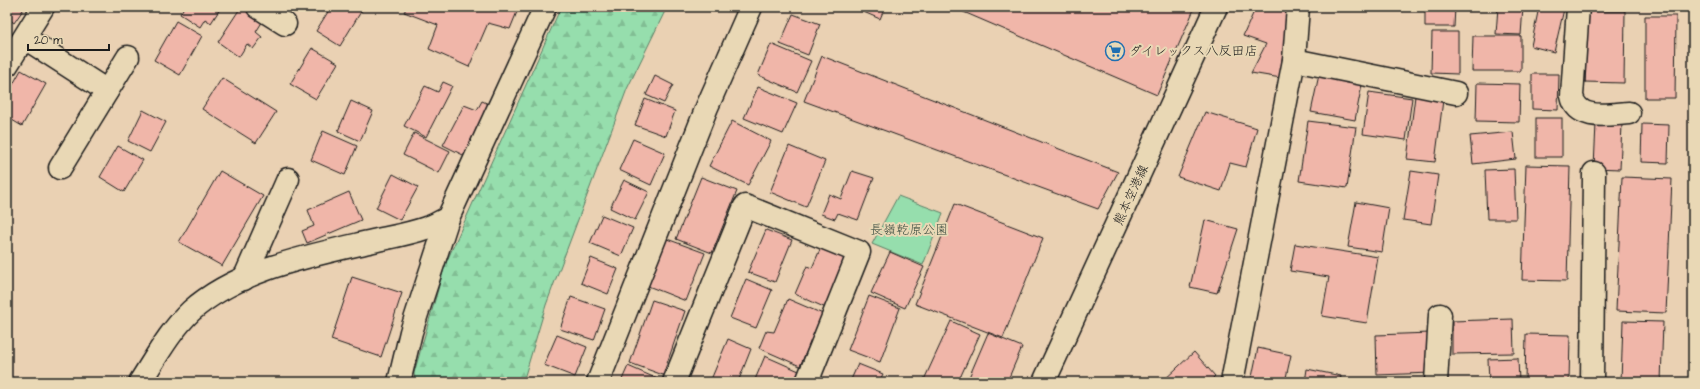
<svg xmlns="http://www.w3.org/2000/svg" width="1700" height="389" font-family="'Architects Daughter','Klee One',sans-serif">
<style>
.forest{fill:url(#forest-firs);stroke:#597d64}
.park{fill:#96dead;stroke:#597d64}
.building{fill:#f0b6a9;stroke:#1c1c1c}
.lines{fill:none;stroke-linecap:round;stroke-linejoin:round}
.minor-casing{stroke:#1c1c1c;stroke-width:25}
.major-casing{stroke:#1c1c1c;stroke-width:25}
.minor{stroke:#e9d8b5;stroke-width:22}
.major{stroke:#e9d8b5;stroke-width:22}
.labels{text-anchor:middle;dominant-baseline:central;stroke-width:4;stroke-linejoin:round;paint-order:stroke}
.poi-label{font-size:13px;fill:#1c1c1c;stroke:#e9d8b5;text-anchor:start}
.street-label{font-size:13px;fill:#1c1c1c;stroke:#e9d8b5}
.park-label{font-size:13px;fill:#3a4c40;stroke:#e9d8b5}
</style>
<defs>
<pattern id="forest-firs" width="22" height="20" patternUnits="userSpaceOnUse"><rect width="22" height="20" fill="#96dead"/><path d="M5 1l3.5 6h-7zM16 11l3.5 6h-7z" fill="#81be94"/></pattern>
</defs>
<rect width="100%" height="100%" fill="#ead1b3"/>
<filter id="ink" filterUnits="userSpaceOnUse"><feTurbulence type="fractalNoise" baseFrequency=".025" numOctaves="2"/><feDisplacementMap in="SourceGraphic" scale="8" xChannelSelector="R" yChannelSelector="G"/><feConvolveMatrix kernelMatrix="1 2 1 2 8 2 1 2 1" color-interpolation-filters="sRGB"/></filter>
<g filter="url(#ink)">
<path class="forest" d="M561 7H667L627 89 546 305 523 382H415L414 373 445 265Z"/>
<path class="park" d="M898 196 943 213 923 265 872 244Z"/>
<g class="building">
<path d="M7 7H25L14 23 9 19 7 22Z"/>
<path d="M184 7H216L220 9 211 23 205 19 200 27 180 14Z"/>
<path d="M241 7H245L264 19 256 32 262 37 253 49 247 44 239 57 218 42Z"/>
<path d="M331 7H358L362 10 340 46 316 31Z"/>
<path d="M407 7H519L510 29 488 23 469 67 429 49 438 25 404 12Z"/>
<path d="M852 7H885L880 19Z"/>
<path d="M952 7H1195L1157 95Z"/>
<path d="M1256 7H1294L1287 79 1251 73 1266 44 1243 36Z"/>
<path d="M1425 7H1455L1454 27H1425Z"/>
<path d="M1498 7H1523L1521 35 1496 34Z"/>
<path d="M1539 7H1553L1564 9 1554 52 1531 46Z"/>
<path d="M1586 11H1625L1624 83 1585 82Z"/>
<path d="M793 14 820 24 808 55 780 44Z"/>
<path d="M1645 16H1676L1675 98H1645Z"/>
<path d="M176 21 202 36 180 75 154 60Z"/>
<path d="M1432 32H1458V74L1431 73Z"/>
<path d="M1473 36H1521V71H1472Z"/>
<path d="M771 44 811 61 797 92 758 75Z"/>
<path d="M312 48 338 63 316 99 290 84Z"/>
<path d="M822 56 1118 172 1098 209 804 101Z"/>
<path d="M21 70 46 84 22 126 7 117V95Z"/>
<path d="M1320 70 1363 79 1355 120 1311 112Z"/>
<path d="M1532 74H1559L1558 110 1532 109Z"/>
<path d="M655 76 673 85 664 103 646 95Z"/>
<path d="M222 78 276 112 256 143 202 109Z"/>
<path d="M443 82 452 86 426 137 404 126 425 86 438 92Z"/>
<path d="M1477 83 1520 84 1519 122 1476 121Z"/>
<path d="M758 87 797 103 783 134 744 118Z"/>
<path d="M1369 92 1412 98 1406 140 1363 134Z"/>
<path d="M1415 96 1443 100 1435 162 1407 159Z"/>
<path d="M645 99 675 111 666 136 635 125Z"/>
<path d="M351 101 373 111 360 141 338 131Z"/>
<path d="M482 101 491 105 465 156 443 145 464 105 477 110Z"/>
<path d="M143 110 166 122 150 152 128 141Z"/>
<path d="M1205 112 1257 128 1246 167 1230 163 1221 191 1178 177Z"/>
<rect x="1536" y="118" width="26" height="39"/>
<path d="M732 121 771 141 748 185 709 166Z"/>
<path d="M1308 121 1356 127 1347 188 1299 181Z"/>
<path d="M1596 123 1622 124 1620 169 1594 168Z"/>
<path d="M1642 124 1669 125 1668 163 1641 162Z"/>
<path d="M323 131 357 146 345 175 311 160Z"/>
<path d="M1513 132 1516 159 1473 164 1470 136Z"/>
<path d="M414 133 450 151 439 173 403 155Z"/>
<path d="M633 139 665 153 651 185 619 170Z"/>
<path d="M118 146 143 160 124 192 100 177Z"/>
<path d="M789 146 825 161 806 207 770 192Z"/>
<path d="M1693 151V184H1690Z"/>
<path d="M1526 165 1570 166 1567 281 1522 280Z"/>
<path d="M1514 169 1516 219H1487L1485 170Z"/>
<path d="M220 171 263 196 222 266 179 242Z"/>
<path d="M852 171 874 178 858 220 838 213 835 219 821 214 829 194 841 199Z"/>
<path d="M1411 171 1438 175 1431 224 1403 220Z"/>
<path d="M393 174 418 187 400 220 376 208Z"/>
<path d="M701 177 737 191 712 253 676 239Z"/>
<path d="M1622 177 1672 179 1666 313 1616 311Z"/>
<path d="M624 180 649 192 635 220 610 208Z"/>
<path d="M349 192 361 220 307 243 302 231 314 226 308 210Z"/>
<path d="M1356 202 1389 208 1382 252 1348 247Z"/>
<path d="M955 204 1043 238 1003 338 915 304Z"/>
<path d="M602 215 633 228 621 256 590 243Z"/>
<path d="M1205 220 1238 229 1217 293 1190 287Z"/>
<path d="M766 230 792 240 775 282 748 272Z"/>
<path d="M667 239 705 253 686 301 648 286Z"/>
<path d="M1295 244 1378 257 1367 323 1322 316 1329 277 1290 271Z"/>
<path d="M822 245 849 257 826 308 795 294 807 266 812 268Z"/>
<path d="M890 252 924 267 905 308 871 293Z"/>
<path d="M591 258 618 269 608 294 581 283Z"/>
<path d="M352 277 402 293 381 357 331 340Z"/>
<path d="M746 279 772 290 756 328 730 318Z"/>
<path d="M869 296 900 308 880 362 848 350Z"/>
<path d="M571 297 605 309 594 340 560 329Z"/>
<path d="M788 299 823 314 800 366 759 348 766 331 774 332Z"/>
<path d="M652 300 685 311 663 375 630 363Z"/>
<path d="M1513 319 1514 353 1452 354V321Z"/>
<path d="M951 321 980 334 958 382H923Z"/>
<path d="M1623 321 1663 322 1661 382H1621Z"/>
<path d="M988 333 1022 347 1007 382H967Z"/>
<path d="M1430 333 1432 373 1377 375 1376 335Z"/>
<path d="M1526 334 1570 335 1569 382H1525Z"/>
<path d="M557 335 587 347 575 377 544 365Z"/>
<path d="M728 339 751 349 738 382H710Z"/>
<path d="M1258 348 1291 355 1285 382H1251Z"/>
<path d="M1194 352 1215 376 1209 382H1162Z"/>
<path d="M765 356 799 371 794 382H754Z"/>
<path d="M1518 358 1519 382H1489L1488 359Z"/>
<path d="M858 364 883 374 879 382H850Z"/>
<path d="M628 366 660 380 659 382H621Z"/>
<path d="M1307 369 1341 376 1340 382H1305Z"/>
</g>
<g class="lines">
<defs>
<g id="minor">
<path d="M258 7 285 24"/>
<path d="M1578 7 1572 96C1577 122 1611 114 1629 113"/>
<path d="M25 38 107 91"/>
<path d="M1294 60 1456 93"/>
<path d="M7 65 43 7"/>
<path d="M60 168 128 57"/>
<path d="M244 279 288 179"/>
<path d="M140 382C156 357 170 331 191 311 238 269 313 255 373 241 391 237 409 234 426 228 434 226 441 221 448 218L545 7"/>
<path d="M399 382 411 332 448 218"/>
<path d="M598 382 707 107 751 7"/>
<path d="M674 382 745 206 859 252 807 382"/>
<path d="M1232 382 1294 60 1298 7"/>
<path d="M1436 382 1440 315"/>
<path d="M1592 382 1594 173"/>
</g>
<path id="major" d="M1044 382 1216 7"/>
</defs>
<use href="#minor" class="minor-casing"/>
<use href="#major" class="major-casing"/>
<use href="#minor" class="minor"/>
<use href="#major" class="major"/>
</g>
</g>
<defs>
<symbol id="supermarket-ring" viewBox="-11 -11 22 22"><circle r="9.5" fill="#e9d8b5" stroke="#1f6fb2" stroke-width="1.5"/><path d="M-6-5.5h2.5l.6 2H6L4.5 2H-2.5L-4.4-4H-6ZM-1.5 3.2a1.3 1.3 0 1 0 .1 0ZM3 3.2a1.3 1.3 0 1 0 .1 0Z" fill="#1f6fb2"/></symbol>
</defs>
<g fill-rule="evenodd">
<use href="#supermarket-ring" x="1104" y="40" width="22" height="22"/>
</g>
<g class="labels">
<g class="poi-label">
<text x="1129" y="51">ダイレックス八反田店</text>
</g>
<g class="street-label">
<text transform="translate(1131 195) rotate(-65)">熊本空港線</text>
</g>
<g class="park-label">
<text x="909" y="230">長嶺乾原公園</text>
</g>
</g>
<rect width="1700" height="389" fill="none" stroke="#e9d8b5" stroke-width="24"/>
<rect x="12" y="12" width="1676" height="365" fill="none" stroke="#1c1c1c" stroke-width="1.5" filter="url(#ink)"/>
<path d="M28 44v6h81v-6" fill="none" stroke="#1c1c1c" stroke-width="2"/>
<text x="34" y="44" font-size="12" fill="#1c1c1c" stroke="#e9d8b5" stroke-width="3" paint-order="stroke">20 m</text>
</svg>
